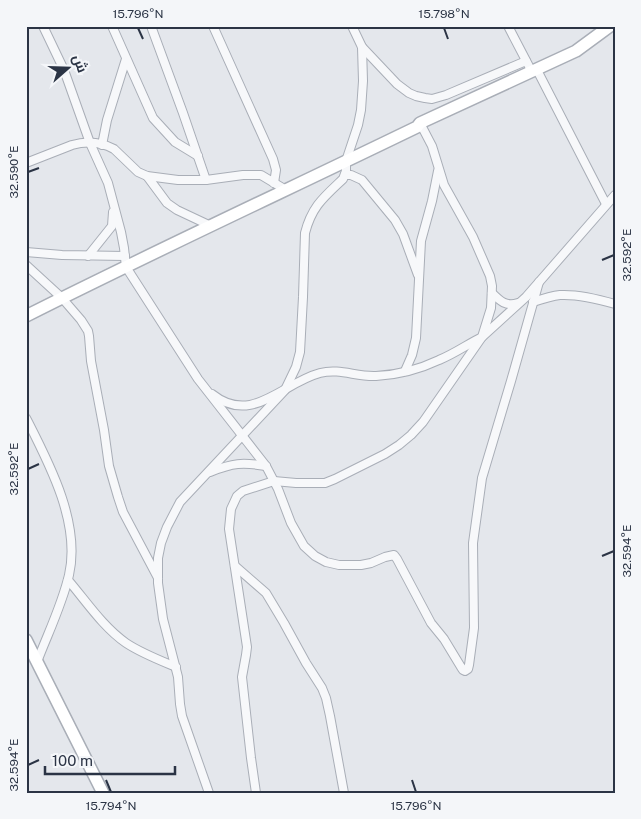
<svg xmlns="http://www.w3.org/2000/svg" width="641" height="819" font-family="'Public Sans',Cairo,sans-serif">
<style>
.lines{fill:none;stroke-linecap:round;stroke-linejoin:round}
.street-casing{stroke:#a9aeb7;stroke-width:10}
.secondary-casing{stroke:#a9aeb7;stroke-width:14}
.street{stroke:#f7f8fa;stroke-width:8}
.secondary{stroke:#fff;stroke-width:11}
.ticks{fill:none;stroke:#2b3445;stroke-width:2}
.neatline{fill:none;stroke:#2b3445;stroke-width:2}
.ticks-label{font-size:12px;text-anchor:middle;fill:#2b3445}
</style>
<rect width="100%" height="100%" fill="#e4e7ec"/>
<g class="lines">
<defs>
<g id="street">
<path d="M43 26 64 70 90 143 108 183 121 232 124 248 126 267 198 379 266 466 278 489 291 523 304 546 315 556 326 562 339 565H361L371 563 385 557 394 555 397 559 431 623 444 639 461 667 463 670 465 671 468 669 469 665 474 628 473 543 482 478 511 381 539 282"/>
<path d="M112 26 153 118 175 142 198 156"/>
<path d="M151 26 183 113 206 180"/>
<path d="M213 26 273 159 276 170 274 183"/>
<path d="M508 26 532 72"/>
<path d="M362 47 397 84 409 93 416 96 425 98 432 99 446 95 526 61"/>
<path d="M537 70 606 204"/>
<path d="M102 145 107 120 126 59"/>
<path d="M26 163 72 145C86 141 101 142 114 149L138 172 147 176 178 180H206L243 175H261L286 190"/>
<path d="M345 175H351L362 180 395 220 403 234 418 275"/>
<path d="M147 176 167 203 177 210 211 226"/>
<path d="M26 252 62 255 125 256"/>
<path d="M88 256 112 226 113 212"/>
<path d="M26 265 62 298 81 320 88 331 89 336 91 361 104 430 109 466 118 497 123 512 158 578"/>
<path d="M492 293C500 301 506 307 518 303"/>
<path d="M533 302C542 299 551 296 560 295 578 294 598 299 615 304"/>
<path d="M405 371 412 355 416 338 421 241 432 201 438 171"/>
<path d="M212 394C252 426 282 383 320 373 340 368 356 377 376 376 397 375 420 369 439 360 454 354 468 344 482 337L491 308 492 286 490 276 473 237 444 185 432 146 420 123"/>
<path d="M26 418C49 463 81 523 69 575 62 605 48 633 37 662"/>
<path d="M210 472C233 463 242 462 266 466"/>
<path d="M235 566 266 593 284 623 306 663 322 688 326 698 330 716 344 793"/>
<path d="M68 580C86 601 103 627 126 643 141 653 159 660 176 667"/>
<path d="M209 793 182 716 180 704 178 677 163 619 158 583V558L161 543 167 527 180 502 285 390 296 367 300 352 303 297 305 233C312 206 324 197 343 179L346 171V161L358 125 361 110 363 81 362 47 352 26"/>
<path d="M256 793 251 758 242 677 246 655 247 647 229 529 231 509 237 496 243 491 274 481 296 483H325L335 479 385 454 399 445 411 435 423 422 482 337 526 297 615 195"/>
</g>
<g id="secondary">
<path d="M26 316C155 251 287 190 417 127L420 123 576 51 610 26"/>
<path d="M26 640 103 793"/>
</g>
</defs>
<use href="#street" class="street-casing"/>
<use href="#secondary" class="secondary-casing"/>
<use href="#street" class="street"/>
<use href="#secondary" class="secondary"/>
</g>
<path class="ticks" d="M138 28 143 39M444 28 448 39M28 172 39 168M602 260 614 255M28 469 39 464M602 556 614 551M28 765 39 760M106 780 111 792M412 780 416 792"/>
<rect width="641" height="819" fill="none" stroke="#f4f6f9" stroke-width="55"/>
<g transform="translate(68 68) rotate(70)" stroke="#f4f6f9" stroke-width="4" paint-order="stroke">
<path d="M0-4L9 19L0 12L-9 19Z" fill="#2b3445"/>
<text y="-8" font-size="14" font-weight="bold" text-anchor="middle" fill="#2b3445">ش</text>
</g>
<path d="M45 766v8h130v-8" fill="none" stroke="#2b3445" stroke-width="2.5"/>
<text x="52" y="766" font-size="15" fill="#2b3445" stroke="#f4f6f9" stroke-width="4" paint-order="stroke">100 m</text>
<rect x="28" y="28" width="586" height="764" class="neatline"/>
<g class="ticks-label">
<text x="138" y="18">15.796°N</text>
<text x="444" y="18">15.798°N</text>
<text transform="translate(14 172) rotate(-90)" y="4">32.590°E</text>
<text transform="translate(627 255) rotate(-90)" y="4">32.592°E</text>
<text transform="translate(14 469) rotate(-90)" y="4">32.592°E</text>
<text transform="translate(627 551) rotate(-90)" y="4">32.594°E</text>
<text transform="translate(14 765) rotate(-90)" y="4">32.594°E</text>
<text x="111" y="810">15.794°N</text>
<text x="416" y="810">15.796°N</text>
</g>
</svg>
